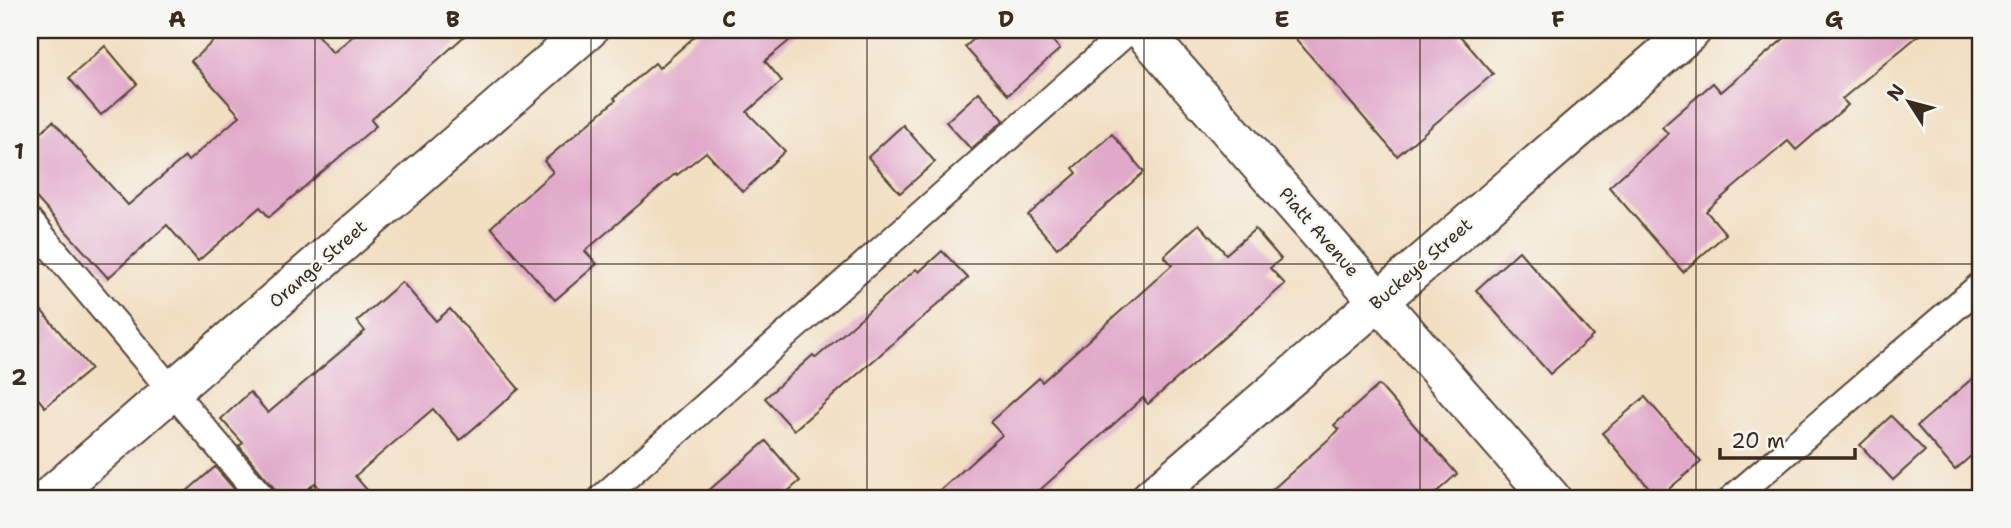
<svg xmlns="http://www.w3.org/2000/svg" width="2011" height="528" font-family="'Shantell Sans',sans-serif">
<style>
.building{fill:#e1a9c9}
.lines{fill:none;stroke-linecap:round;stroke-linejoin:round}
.lane-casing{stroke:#564537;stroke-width:30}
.street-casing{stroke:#564537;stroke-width:42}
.lane{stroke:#fff;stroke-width:26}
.street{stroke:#fff;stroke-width:38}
.grid{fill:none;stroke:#3b2a1e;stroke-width:2;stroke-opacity:0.55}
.labels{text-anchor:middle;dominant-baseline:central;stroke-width:5;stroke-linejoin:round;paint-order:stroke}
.street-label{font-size:18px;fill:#3b2a1e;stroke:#f6f6f2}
.neatline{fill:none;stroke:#3b2a1e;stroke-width:2.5}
.grid-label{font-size:23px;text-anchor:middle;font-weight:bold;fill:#3b2a1e}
</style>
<rect width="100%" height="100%" fill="#f6f6f2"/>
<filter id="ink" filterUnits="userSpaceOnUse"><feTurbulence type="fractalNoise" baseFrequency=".0143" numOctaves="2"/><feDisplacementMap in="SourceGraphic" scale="14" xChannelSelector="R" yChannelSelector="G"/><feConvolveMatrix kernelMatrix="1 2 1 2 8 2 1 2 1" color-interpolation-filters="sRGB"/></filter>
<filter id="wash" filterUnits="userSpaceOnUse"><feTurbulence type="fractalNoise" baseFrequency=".00686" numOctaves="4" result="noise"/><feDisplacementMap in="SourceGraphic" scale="28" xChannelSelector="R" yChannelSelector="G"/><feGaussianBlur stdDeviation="1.57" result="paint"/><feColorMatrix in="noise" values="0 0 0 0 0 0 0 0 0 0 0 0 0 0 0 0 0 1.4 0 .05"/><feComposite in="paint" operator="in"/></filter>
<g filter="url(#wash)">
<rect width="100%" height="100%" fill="#f2dfc2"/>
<g id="blocks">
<g class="building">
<path d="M226 30H313L333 53 360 30H471L371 120 376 126 269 217 260 207 198 261 167 225 108 278 30 191V143L53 121 128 205 185 157 188 161 240 116 191 61Z"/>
<path d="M702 30H802L765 61 782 81 747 112 785 151 743 192 706 152 677 175 676 173 585 251 597 264 555 300 491 227 553 172 544 161 616 100 614 98 655 63 659 68Z"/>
<path d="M984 30H1043L1060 49 1008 95 965 47Z"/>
<path d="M1288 30H1455L1493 74 1397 156Z"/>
<path d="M1794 30H1925L1842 99 1848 105 1796 150 1788 141 1706 211 1726 234 1683 272 1609 187 1668 134 1662 127 1713 83 1721 92Z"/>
<path d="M105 46 137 84 101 115 69 78Z"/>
<path d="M979 92 1004 120 971 149 946 122Z"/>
<path d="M903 125 935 162 900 193 868 157Z"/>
<path d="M1112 134 1144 172 1057 248 1028 215 1077 173 1073 168Z"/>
<path d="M1199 224 1226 254 1255 229 1281 259 1270 268 1285 284 1148 404 1143 398 1031 498H932L1002 435 990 422 1039 378 1042 382 1172 265 1164 256Z"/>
<path d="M942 251 968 278 794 430 765 398 813 355 816 358 916 269 919 272Z"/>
<path d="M1519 251 1593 336 1550 374 1476 290Z"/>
<path d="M402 282 436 321 450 309 519 389 460 440 433 409 355 476 374 498H328L315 483 298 498H277L274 488 239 446 243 443 221 419 250 392 268 413 365 331 357 321Z"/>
<path d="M30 297 91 369 45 407 30 389Z"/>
<path d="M1981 371V447L1955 470 1917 426Z"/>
<path d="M1379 385 1457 474 1430 498H1263L1339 430 1334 425Z"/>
<path d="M1645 397 1701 462 1658 498 1602 433Z"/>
<path d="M1891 416 1925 451 1893 480 1860 445Z"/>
<path d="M766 441 800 481 780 498H700Z"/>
<path d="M215 467 242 498H179Z"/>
</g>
</g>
</g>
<g filter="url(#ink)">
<use href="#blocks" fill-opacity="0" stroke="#564537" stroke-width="2"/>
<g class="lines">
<defs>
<g id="lane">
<path d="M30 222 262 498"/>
<path d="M602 498 1129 30"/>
<path d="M1733 498 1981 285"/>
</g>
<g id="street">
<path d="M1142 30 1551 498"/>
<path d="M48 498 588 30"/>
<path d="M1151 498 1692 30"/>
</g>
</defs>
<use href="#lane" class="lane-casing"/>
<use href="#street" class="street-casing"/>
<use href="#lane" class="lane"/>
<use href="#street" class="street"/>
</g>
</g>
<path class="grid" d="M315 30V498M591 30V498M867 30V498M1144 30V498M1420 30V498M1696 30V498M30 264H1981"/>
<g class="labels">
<g class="street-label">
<text transform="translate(1319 232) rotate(49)">Piatt Avenue</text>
<text transform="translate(318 264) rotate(-41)">Orange Street</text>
<text transform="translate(1421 264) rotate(-41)">Buckeye Street</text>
</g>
</g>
<rect width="2011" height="528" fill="none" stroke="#f6f6f2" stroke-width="77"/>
<g transform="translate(1909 102) rotate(306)" stroke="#f6f6f2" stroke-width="5" paint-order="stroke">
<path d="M0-5L12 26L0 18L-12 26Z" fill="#3b2a1e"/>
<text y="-10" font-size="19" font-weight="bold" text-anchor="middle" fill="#3b2a1e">N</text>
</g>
<path d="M1720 448v10h135v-10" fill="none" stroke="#3b2a1e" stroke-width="3.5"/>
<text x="1731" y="448" font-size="21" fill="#3b2a1e" stroke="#f6f6f2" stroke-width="5" paint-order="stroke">20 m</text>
<rect x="38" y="38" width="1934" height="452" class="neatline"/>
<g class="grid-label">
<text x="177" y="27">A</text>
<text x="453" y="27">B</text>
<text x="729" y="27">C</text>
<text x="1006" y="27">D</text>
<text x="1282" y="27">E</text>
<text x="1558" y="27">F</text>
<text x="1834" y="27">G</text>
<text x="19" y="159">1</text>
<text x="19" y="385">2</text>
</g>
</svg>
